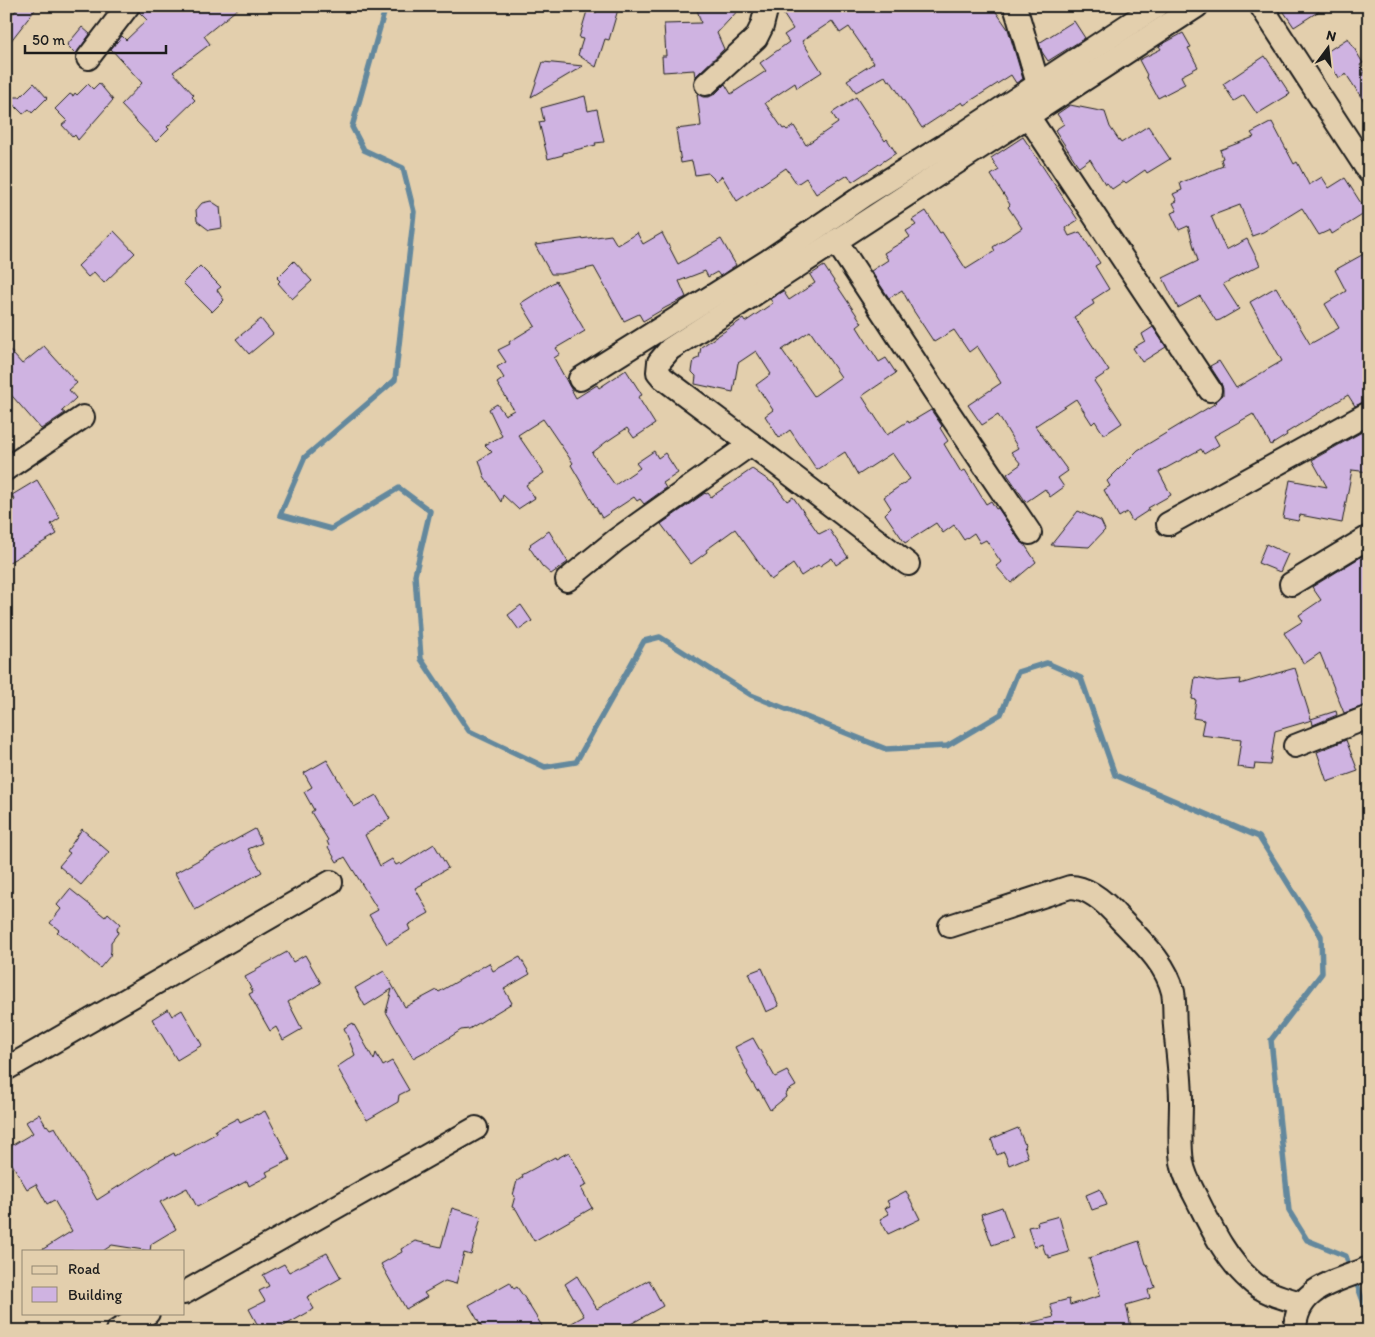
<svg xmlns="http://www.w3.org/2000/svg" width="1375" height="1337" font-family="Itim,sans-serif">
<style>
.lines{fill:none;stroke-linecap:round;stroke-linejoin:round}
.stream{stroke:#63889d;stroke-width:5.5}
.building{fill:#cfb3e1;stroke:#1c1c1c;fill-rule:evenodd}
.minor-casing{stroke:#1c1c1c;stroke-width:26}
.minor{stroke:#e3cfad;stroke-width:22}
</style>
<rect width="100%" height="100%" fill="#e3cfad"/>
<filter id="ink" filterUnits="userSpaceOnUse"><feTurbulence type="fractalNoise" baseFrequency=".02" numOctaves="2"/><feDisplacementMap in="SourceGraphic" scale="10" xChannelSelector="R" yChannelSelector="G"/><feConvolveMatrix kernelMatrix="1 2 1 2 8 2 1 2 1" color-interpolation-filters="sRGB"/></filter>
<g filter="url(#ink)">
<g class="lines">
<g class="stream">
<path d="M378 6 384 13 352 127 364 150 403 168 414 212 395 380 305 457 280 515 331 529 399 488 430 511 415 575 421 659 469 731 545 767 576 762 644 641 660 637 751 695 886 749 947 746 1001 714 1018 672 1047 663 1081 678 1115 775 1259 837 1321 936 1322 973 1271 1040 1289 1211 1307 1240 1346 1256 1351 1271"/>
<path d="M1355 1279 1369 1317"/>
</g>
</g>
<g class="building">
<path d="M20 6H38L6 47V21Z"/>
<path d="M141 6H241L204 36 210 44 173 72 194 95 192 97 195 100 167 127 169 129 156 142 121 105 142 83 111 49 122 36 126 40 147 20 139 12Z"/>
<path d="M598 6H619L609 40 605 39 596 67 578 55 583 39 579 38 587 11 596 13Z"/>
<path d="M696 6H742L717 33 724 49 695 77 694 70 663 72 662 56H666L664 24 701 23Z"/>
<path d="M780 6H926L925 9 947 11 955 6H992L1008 29 1023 79 1016 83 1011 75 964 105 962 102 922 128 890 80 888 81 885 76 856 92 847 80 874 63 849 27 840 33 832 21 802 41 822 72 797 88 795 83 765 103 783 129 785 128 787 130 794 126 806 145 838 123 832 113 856 97 885 141 887 139 896 153 852 182 848 175 840 180 839 179 816 194 806 178 797 184 786 168 737 201 722 176 716 181 708 173 695 175 692 161 681 163 676 129 701 126 697 94 703 97H709L715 94 725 84 731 94 766 71 760 63 789 42 784 35 793 29 780 9Z"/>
<path d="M1280 6H1327L1294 27Z"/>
<path d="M1074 21 1085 38 1048 61 1042 52 1039 43Z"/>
<path d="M82 27 90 34 76 54 67 45Z"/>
<path d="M1183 33 1191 47 1188 48 1198 67 1181 76 1185 84 1158 98 1146 76 1147 75 1139 60 1161 49 1159 46Z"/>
<path d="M1348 38 1363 63 1360 65 1369 79V109L1346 74 1339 78 1337 74 1336 75 1322 55Z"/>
<path d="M1265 56 1290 94 1257 114 1244 95 1234 101 1223 84Z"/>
<path d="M543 62 583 66 531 97Z"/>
<path d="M34 83 47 98 32 113 29 109 23 114 6 97H20Z"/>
<path d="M99 83 113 100 78 140 75 135 73 137 62 125 67 121 55 109 70 94 73 96 75 93 77 95 88 84 93 89Z"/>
<path d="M585 96 588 111 597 109 604 142 595 143 596 145 563 153V155L548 159 539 122 544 121 541 108Z"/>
<path d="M1070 105 1105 112 1110 127 1121 143 1148 126 1170 159 1147 173 1145 170 1126 183 1124 181 1112 189 1107 183 1105 184 1090 159 1079 167 1055 130 1064 124 1057 114Z"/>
<path d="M1272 122 1294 164 1297 162 1309 185 1322 177 1329 188 1345 178 1366 211 1363 212 1364 214 1332 234 1330 230 1319 235 1302 208 1263 232 1252 236 1240 205 1211 216 1226 250 1247 239 1260 265 1223 284 1239 309 1220 320 1216 321 1200 296 1178 308 1163 278 1198 261 1188 226 1179 230 1171 213 1177 211 1173 203 1177 201 1173 194 1182 190 1180 183 1223 166 1221 159 1223 158 1220 150 1254 137 1251 133Z"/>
<path d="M1023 137 1078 220 1065 228 1069 236 1080 232 1100 263 1095 266 1109 289 1092 300 1094 304 1074 317 1109 371 1094 381 1122 423 1104 435 1095 421 1092 424 1076 399 1035 426 1068 471 1058 478 1064 487 1050 497 1045 489 1026 502 1007 474 1021 464 1011 452 1018 448 998 415 982 425 968 405 1001 383 977 346 969 352 954 330 934 342 913 310 902 290 889 298 871 271 888 260 884 253 910 237 906 231 916 225 912 220 926 211 940 233 942 232 966 269 995 251 993 247 1022 228 1008 207 1010 205 1009 203 991 175 999 170 991 158Z"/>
<path d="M211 201 220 207 222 228 209 230 197 221 196 210 202 203Z"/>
<path d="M114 231 135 253 104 283 94 272 88 277 78 266Z"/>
<path d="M637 233 643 244 662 233 678 264 721 239 736 265 720 276 717 272 708 277 705 271 679 281 686 297 665 308 643 321 639 314 624 321 594 267 561 274H551L535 245 611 235 617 245Z"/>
<path d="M1369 251V400L1355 406 1348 395 1286 433 1287 435 1271 445 1253 414 1214 436 1219 445 1204 454 1201 449 1159 472 1171 495 1148 508 1149 510 1132 521 1127 512 1119 517 1104 490 1110 486 1107 481 1138 450 1216 403 1215 402 1223 395V389L1221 383 1210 366 1219 361 1236 388 1282 361 1250 302 1276 287 1310 344 1339 328 1325 304 1346 291 1335 270Z"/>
<path d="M294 261 312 281 292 299 278 283 280 281 277 278Z"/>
<path d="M200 266 221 287 217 290 224 300 212 312 183 283Z"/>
<path d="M824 266 862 323 857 327 879 362 886 358 896 373 862 396 887 435 908 421 909 423 931 410 942 426 940 428 948 441 944 444 961 472 965 470 986 504 991 501 996 509 998 508 1019 540 1025 545 1036 562 1011 583 996 566 1001 562 986 540 980 543 974 533 964 540 954 525 943 533 936 523 905 543 885 514 891 508 884 497 910 479 892 453 858 475 845 452 817 470 790 430 779 438 765 416 773 410 756 385 771 374 756 351 738 363 733 392 695 384 696 376 692 372 693 365 694 360 699 358 701 347 743 319 745 322 773 303 770 299 783 291 789 300 815 283 810 275ZM810 331 841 377 814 396 782 350Z"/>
<path d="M556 281 585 331 556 348 560 354 554 358 576 398 597 385 599 388 626 370 642 395 638 397 655 424 634 438 627 428 606 442 592 453 615 485 640 468 636 463 654 451 658 458 665 453 678 473 663 483 666 488 644 504 640 499 637 501 634 497 602 518 571 465 573 463 543 419 518 435 544 473 526 485 535 498 518 509 503 495 501 502 484 476 479 460 492 452 485 445 502 436 489 409 497 404 505 415 514 410 497 383 504 378 497 367 506 362 498 350 510 344 509 342 535 326 521 303Z"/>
<path d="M261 319 273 334 249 354 236 339Z"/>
<path d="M1153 327 1166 347 1142 362 1133 348 1145 341 1142 334Z"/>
<path d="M6 346 22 364 44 346 77 383 69 390 76 398 62 411 65 413 41 429 6 389Z"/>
<path d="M1369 428V472L1352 470 1342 523 1300 515 1298 521 1283 518 1290 480 1327 487 1312 460Z"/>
<path d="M752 469 774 484 787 501 793 497 819 534 829 529 848 557 836 565 832 558 820 566 818 565 801 576 793 564 771 580 735 529 706 550 707 552 691 564 661 524 705 493 706 494 708 493 711 497Z"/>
<path d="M37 480 60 518 51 524 57 534 6 564V505L15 500 12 495Z"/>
<path d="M1078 511 1101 521 1105 530 1089 547 1051 545Z"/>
<path d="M549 531 568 562 551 574 542 566 529 547 531 545 530 544Z"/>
<path d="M1266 544 1288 554 1280 572 1258 563Z"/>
<path d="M1369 552V704L1344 713 1320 653 1304 664 1284 633 1303 621 1299 615 1321 600 1312 587Z"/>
<path d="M521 605 532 621 519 630 508 615Z"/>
<path d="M1295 668 1311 719 1336 711 1337 715 1313 725 1312 720 1275 731 1270 765 1255 764 1254 769 1237 767 1241 740 1201 735 1204 720 1193 718 1196 700 1192 699 1195 677 1217 681 1241 679 1240 684Z"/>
<path d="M1346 740 1358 771 1327 782 1317 752Z"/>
<path d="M327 760 354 807 376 795 390 819 365 835 380 866 392 859 396 865 400 863 401 865 434 844 448 868 422 883 423 884 415 888 429 913 408 925 410 930 387 944 369 915 378 910 345 857 337 862 328 847 329 846 327 841 328 840 311 812 314 810 304 792 312 787 304 773Z"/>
<path d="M82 829 109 852 81 885 59 866 70 853 67 851Z"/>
<path d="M255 829 262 843 248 849 262 872 195 910 175 873Z"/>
<path d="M70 889 105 917 108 913 120 924 117 929 118 933 111 942V951L110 956 100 968 73 944 57 932 59 930 50 923 61 909 57 905Z"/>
<path d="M287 952 293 962 305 955 321 983 288 1002 302 1029 283 1040 276 1027 270 1031 249 994 253 992 245 977 256 971V969Z"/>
<path d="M520 957 530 974 504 989 512 1003 469 1029 461 1030 427 1052 426 1051 413 1058 386 1012 392 989 365 1006 355 988 384 971 405 1007 437 990 439 992 489 963 493 971Z"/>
<path d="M762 968 779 1006 766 1012 749 973Z"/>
<path d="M168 1009 172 1016 182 1010 202 1045 177 1060 152 1019Z"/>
<path d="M353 1023 374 1060 376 1053 383 1066 392 1061 409 1090 399 1095 398 1102 367 1120 337 1067 355 1055 344 1028Z"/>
<path d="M753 1038 775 1077 787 1071 796 1086 787 1091 788 1092 785 1094 786 1097 770 1110 759 1090 757 1091 747 1074 748 1073 735 1047Z"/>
<path d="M265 1111 290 1160 266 1172 268 1176 249 1186 247 1181 197 1207 187 1188 160 1202 176 1229 151 1244 150 1251 112 1245 103 1251H40L72 1231 54 1200 47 1204 36 1184 27 1189 6 1154V1149L33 1133 26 1122 39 1114 46 1126 47 1125 50 1129 55 1127 97 1200 157 1162 174 1153 175 1156 217 1133 215 1130 238 1118 240 1122 257 1114V1115Z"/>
<path d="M1018 1128 1025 1145 1024 1146 1028 1157 1009 1165 1004 1152 997 1155 991 1139Z"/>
<path d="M569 1152 587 1185 581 1188 592 1208 534 1241 516 1209 512 1207 515 1196 513 1195 517 1181 523 1177 522 1175 555 1157 556 1159Z"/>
<path d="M1100 1189 1107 1205 1092 1210 1086 1195Z"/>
<path d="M906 1191 920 1219 888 1234 880 1219 889 1214 885 1208 890 1206 887 1201Z"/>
<path d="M1002 1207 1013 1238 992 1245 981 1214Z"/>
<path d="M452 1208 481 1217 471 1255 464 1253 456 1284 445 1281 424 1293 427 1297 406 1309 381 1264 402 1252 401 1249 415 1241 441 1247Z"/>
<path d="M1059 1216 1069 1252 1049 1258V1255H1046L1042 1244 1034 1247 1028 1227 1038 1225 1037 1222Z"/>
<path d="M1139 1241 1146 1264H1147L1155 1287 1148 1290 1150 1298 1126 1305 1132 1331H1021V1325L1054 1317 1050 1304 1069 1299 1070 1305 1100 1296 1098 1292 1100 1291 1089 1258Z"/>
<path d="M327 1253 341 1278 307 1297 314 1309 275 1331H261L249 1309 265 1301 259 1291 269 1286 263 1275 284 1264 289 1272Z"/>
<path d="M577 1276 597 1309 649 1280 663 1306 618 1331H558L584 1316 565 1284Z"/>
<path d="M510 1282 514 1289 517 1287 524 1297 545 1331H484L469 1305Z"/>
</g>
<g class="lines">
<defs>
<g id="minor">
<path d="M1015 6 1038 84"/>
<path d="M1261 6 1369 172"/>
<path d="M88 58 128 6"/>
<path d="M706 84 756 38 762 26 767 6"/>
<path d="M1028 116 1210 390"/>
<path d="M836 241 935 392 1030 533"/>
<path d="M580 379 768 261 863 196 966 132 1157 6"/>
<path d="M6 469 83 417"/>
<path d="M1168 524 1369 413"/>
<path d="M908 564 751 444 663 378 658 372 659 362 670 349 1197 6"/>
<path d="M567 580 616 540 751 444"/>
<path d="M1291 584 1369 537"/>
<path d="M1295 746 1369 717"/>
<path d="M950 926 1070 887C1089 887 1108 905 1120 919 1140 940 1166 962 1173 992 1175 1003 1174 1015 1175 1026 1177 1051 1181 1076 1181 1102 1181 1122 1179 1143 1182 1162 1184 1176 1192 1189 1198 1201 1212 1229 1226 1259 1250 1280 1263 1293 1284 1298 1301 1303"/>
<path d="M6 1069 331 882"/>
<path d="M184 1293 476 1128"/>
<path d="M117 1331 148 1313"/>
<path d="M1295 1331C1295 1287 1336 1282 1369 1268"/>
</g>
</defs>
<use href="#minor" class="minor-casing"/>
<use href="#minor" class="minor"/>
</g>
</g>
<rect width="1375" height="1337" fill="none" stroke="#e3cfad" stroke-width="25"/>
<rect x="12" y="12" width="1350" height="1312" fill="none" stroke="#1c1c1c" stroke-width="2" filter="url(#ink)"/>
<rect x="22" y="1250" width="162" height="65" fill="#e3cfad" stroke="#938773"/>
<rect x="32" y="1266" width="25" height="8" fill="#e3cfad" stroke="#938773"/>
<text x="68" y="1274" font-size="15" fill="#1c1c1c">Road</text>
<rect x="32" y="1287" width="25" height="15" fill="#cfb3e1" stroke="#938773"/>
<text x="68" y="1300" font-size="15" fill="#1c1c1c">Building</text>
<g transform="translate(1328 48) rotate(15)" stroke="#e3cfad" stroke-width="4" paint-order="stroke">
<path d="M0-4L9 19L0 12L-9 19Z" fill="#1c1c1c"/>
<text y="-8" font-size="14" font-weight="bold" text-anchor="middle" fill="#1c1c1c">N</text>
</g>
<path d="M25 45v8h141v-8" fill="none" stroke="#1c1c1c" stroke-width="2.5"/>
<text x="32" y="45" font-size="15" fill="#1c1c1c" stroke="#e3cfad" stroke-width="4" paint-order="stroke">50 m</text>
</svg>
